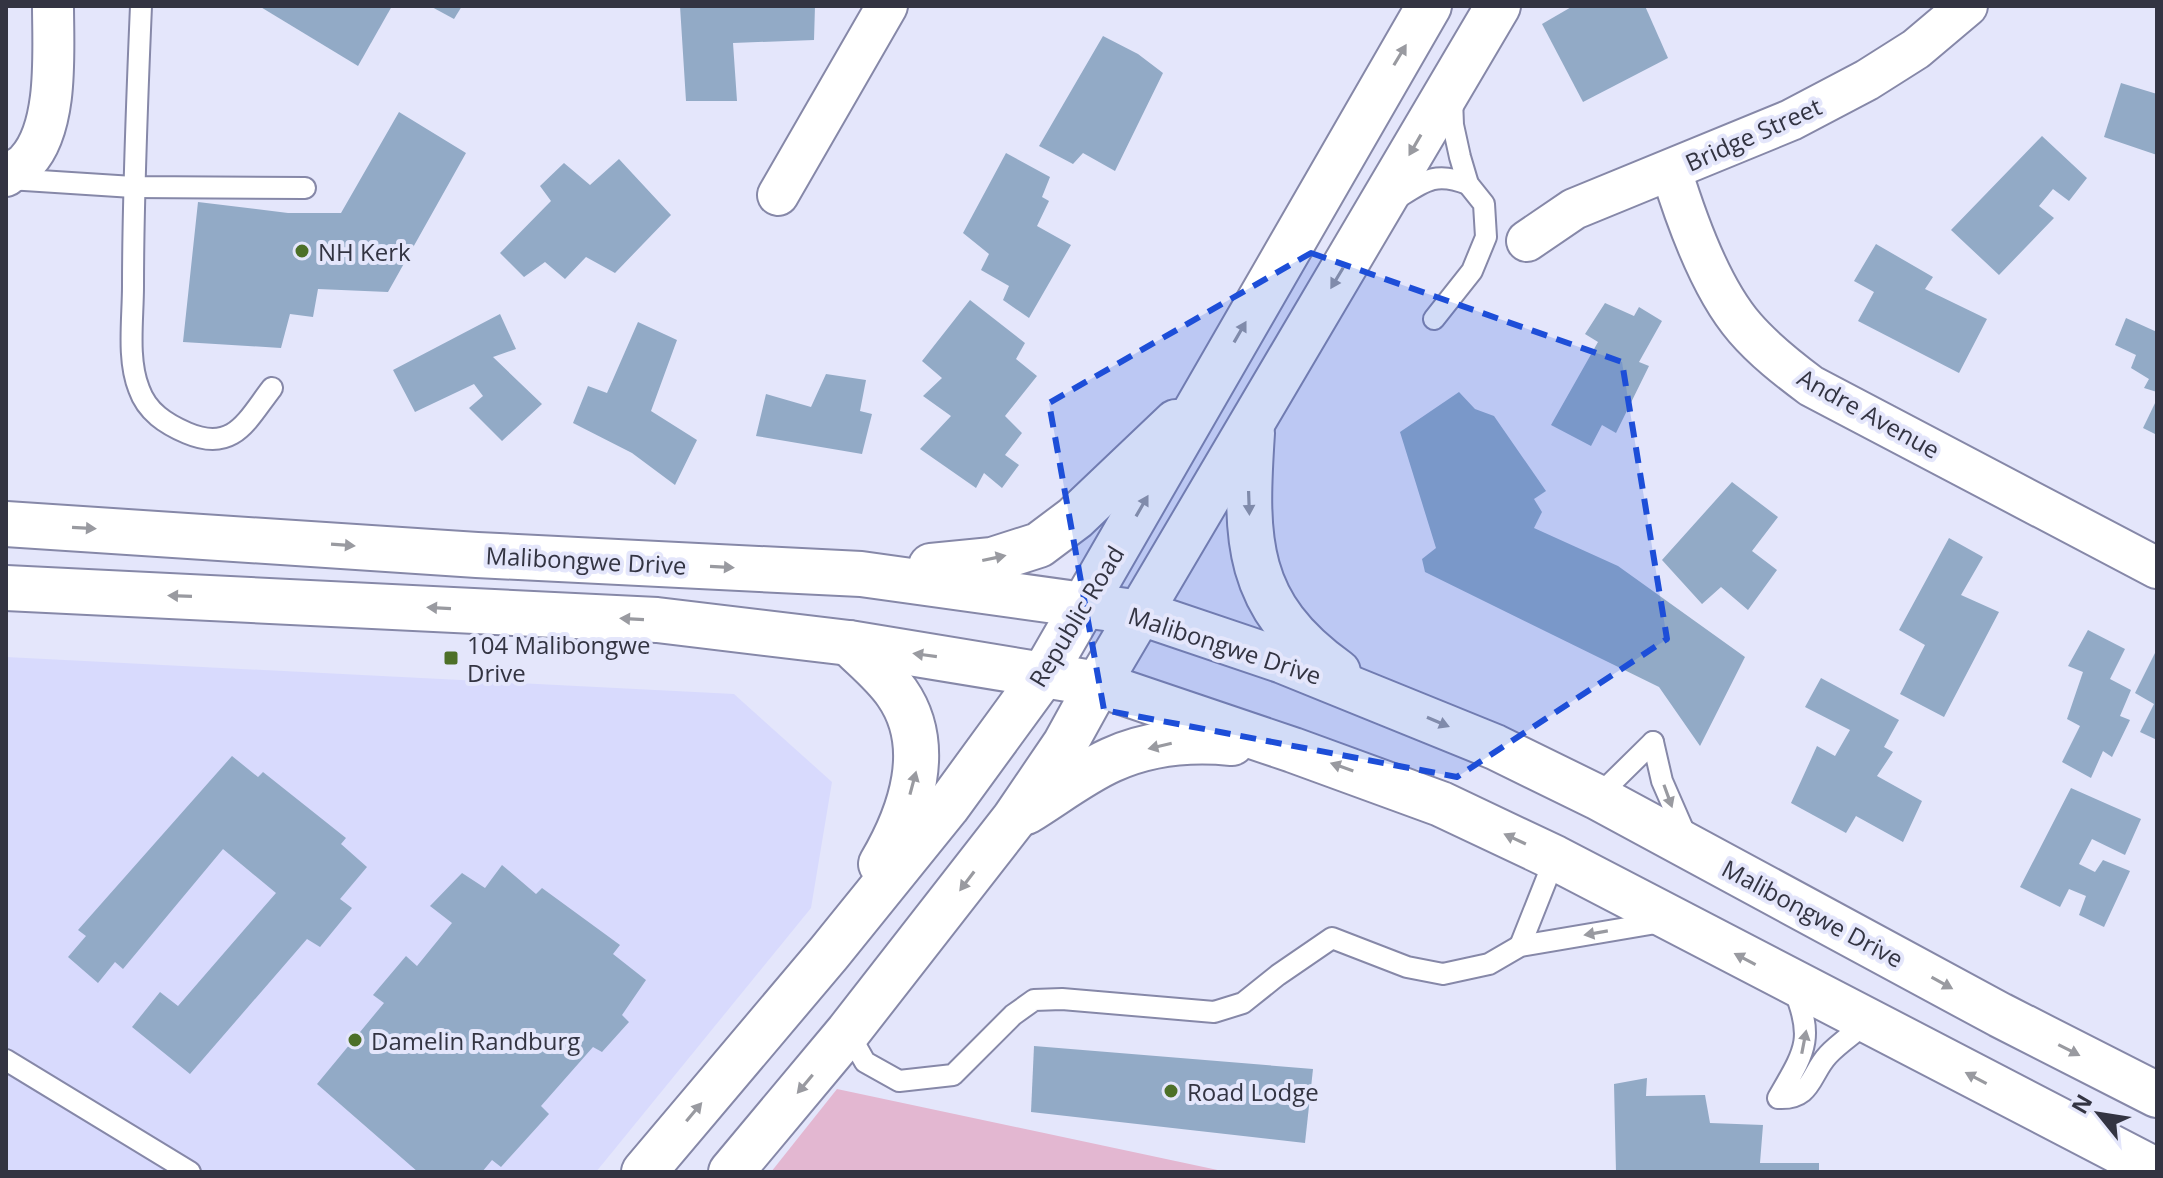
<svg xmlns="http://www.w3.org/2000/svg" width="2163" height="1178" font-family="'Open Sans',sans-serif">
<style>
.built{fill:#d8dafd}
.green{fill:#e3b7d1}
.building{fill:#92aac6}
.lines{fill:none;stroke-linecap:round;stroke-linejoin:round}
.service-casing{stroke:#8688a8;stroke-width:24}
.minor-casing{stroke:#8688a8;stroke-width:44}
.secondary-casing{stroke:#8688a8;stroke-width:48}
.service{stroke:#fff;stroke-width:20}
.minor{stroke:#fff;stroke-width:40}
.secondary{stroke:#fff;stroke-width:44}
.oneway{fill:#999aa0}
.marked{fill:#1d4ed8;fill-opacity:0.2;stroke:#1d4ed8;stroke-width:6;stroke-dasharray:16 10;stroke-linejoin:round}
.poi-dot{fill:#4d7028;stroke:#e4e6fb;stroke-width:3}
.labels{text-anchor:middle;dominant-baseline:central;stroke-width:8;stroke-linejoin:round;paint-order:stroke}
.street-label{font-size:24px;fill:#333442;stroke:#e4e6fb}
.poi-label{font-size:24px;fill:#333442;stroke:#e4e6fb;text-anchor:start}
</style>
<rect width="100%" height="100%" fill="#e4e6fb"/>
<path class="built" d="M6 657 734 694 832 782 811 908 596 1172H6Z"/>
<path class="green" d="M837 1089 1227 1172H771Z"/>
<g class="building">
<path d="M259 6H392L358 66Z"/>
<path d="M430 6H462L454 19Z"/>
<path d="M680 6H815L814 40 733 43 737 101H686Z"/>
<path d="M1573 6H1645L1668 58 1583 102 1542 24Z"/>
<path d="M1103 36 1138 54 1163 73 1115 171 1083 153 1073 164 1039 146Z"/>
<path d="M2121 83 2157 94V155L2104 137Z"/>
<path d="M399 112 466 153 388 292 318 289 313 317 290 314 281 348 183 342 198 202 288 213H341Z"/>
<path d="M2042 136 2087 178 2069 201 2053 189 2039 206 2054 218 1999 275 1951 230Z"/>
<path d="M1006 153 1050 177 1042 197 1049 201 1037 226 1071 245 1029 318 1003 300 1009 286 981 270 989 254 963 233Z"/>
<path d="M619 159 671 215 615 273 586 257 565 279 545 262 524 277 500 253 551 201 540 186 564 163 590 185Z"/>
<path d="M1876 244 1933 277 1925 289 1987 319 1959 373 1858 321 1874 292 1854 281Z"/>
<path d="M970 300 1025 343 1016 359 1037 376 1005 416 1022 433 1005 455 1019 465 1002 488 984 473 976 488 920 449 951 416 923 396 942 378 922 361Z"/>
<path d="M1605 303 1634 316 1639 307 1662 321 1639 362 1649 366 1616 433 1602 425 1591 446 1551 425 1598 342 1585 334Z"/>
<path d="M500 314 516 349 493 357 542 404 502 441 469 408 483 396 474 384 415 412 393 370Z"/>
<path d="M2126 318 2157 332V392L2144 388 2149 379 2131 368 2136 355 2115 345Z"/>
<path d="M638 322 677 340 651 411 697 440 675 485 632 453 573 423 588 386 607 393Z"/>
<path d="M826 374 866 380 860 411 872 414 862 454 756 436 766 394 811 407Z"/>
<path d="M1459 392 1475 409 1494 416 1546 491 1534 499 1542 512 1534 528 1618 566 1745 657 1700 746 1659 687 1425 572 1422 559 1436 548 1400 432Z"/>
<path d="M2157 399V435L2143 428Z"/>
<path d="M1732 482 1778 517 1752 551 1777 570 1748 610 1721 587 1702 604 1662 560Z"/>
<path d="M1949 538 1983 557 1961 595 1999 612 1944 717 1900 694 1925 645 1899 630Z"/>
<path d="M2088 630 2125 649 2110 679 2131 690 2120 716 2130 720 2112 757 2103 751 2091 778 2062 762 2080 726 2067 719 2083 672 2068 666Z"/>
<path d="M2157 649V740L2140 732 2154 704 2135 693Z"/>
<path d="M1821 678 1899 720 1884 747 1893 752 1877 776 1922 801 1903 842 1856 816 1846 833 1791 803 1817 746 1835 756 1850 730 1805 707Z"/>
<path d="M232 756 258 777 263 772 346 838 341 844 367 867 340 899 352 908 320 947 307 939 190 1074 132 1027 160 992 178 1006 276 893 223 849 123 969 115 962 98 983 68 957 86 936 78 930Z"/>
<path d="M2071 788 2141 819 2125 855 2092 839 2079 864 2095 872 2103 860 2130 871 2104 927 2079 915 2086 896 2069 889 2060 907 2020 887Z"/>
<path d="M502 865 536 894 542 888 620 945 613 954 646 980 622 1015 629 1022 602 1052 593 1047 541 1106 549 1114 501 1167 492 1160 482 1172H418L317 1084 384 1003 373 995 406 956 417 966 452 923 430 906 462 873 485 888Z"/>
<path d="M1034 1046 1313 1069 1305 1143 1031 1112Z"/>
<path d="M1647 1078 1646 1096 1705 1095 1710 1123 1763 1125 1760 1163H1819V1172H1616L1614 1084Z"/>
</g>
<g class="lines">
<defs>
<g id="service">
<path d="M141 6C137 100 133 193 133 286 133 319 127 359 139 389 147 412 166 424 187 433 234 453 247 420 272 388"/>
<path d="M9 179 133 187 305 188"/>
<path d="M1396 199C1424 181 1435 171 1468 184"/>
<path d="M1434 319 1472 271 1486 237 1484 204 1468 184 1460 157 1453 125 1452 99"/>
<path d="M1653 742 1662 781 1686 836"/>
<path d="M1597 797 1653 742"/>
<path d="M1520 946 1555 858"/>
<path d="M1793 987C1815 1039 1805 1051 1778 1098 1812 1100 1810 1074 1828 1055 1839 1043 1855 1033 1867 1022"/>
<path d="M848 1032 865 1062 899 1081 953 1075 1013 1015 1034 1000 1062 999 1214 1012 1243 1003 1278 975 1332 938 1407 967 1443 974 1489 964 1520 946 1662 922"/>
<path d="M6 1060 190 1172"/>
</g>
<g id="minor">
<path d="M1671 170C1686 219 1711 289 1745 328 1764 350 1787 368 1811 386L2157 568"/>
<path d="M6 176C12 171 22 167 27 161 59 126 53 50 53 6"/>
<path d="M778 195 887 6"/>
<path d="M1527 241 1574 209 1791 120 1867 80 1916 49 1967 6"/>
</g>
<g id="secondary">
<path d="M1252 433C1245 539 1244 605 1338 672"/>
<path d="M6 524 477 555 861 574 1141 613 1283 661 1495 747 1597 797 2000 1015 2157 1095"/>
<path d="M931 566 992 560 1039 545 1075 518 1176 422"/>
<path d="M6 588 657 620 849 643 1098 684 1293 750 1441 804 1555 858 2157 1171"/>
<path d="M849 643C865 659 884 674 897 693 934 746 911 813 881 864"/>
<path d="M1026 812C1054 795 1082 773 1111 760 1148 743 1192 739 1232 743"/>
<path d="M644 1172 829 953 947 807 1044 674 1429 6"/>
<path d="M731 1172 848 1032 1014 819 1065 744 1098 684 1498 6"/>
</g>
</defs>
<use href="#service" class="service-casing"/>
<use href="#minor" class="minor-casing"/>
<use href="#secondary" class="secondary-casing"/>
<use href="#service" class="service"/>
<use href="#minor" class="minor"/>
<use href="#secondary" class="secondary"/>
</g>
<defs><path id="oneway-solid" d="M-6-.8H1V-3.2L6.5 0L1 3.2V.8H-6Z" transform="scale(2)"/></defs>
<g class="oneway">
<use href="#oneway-solid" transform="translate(1400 55) rotate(-59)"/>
<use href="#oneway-solid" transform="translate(1415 145) rotate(120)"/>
<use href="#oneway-solid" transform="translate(1337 278) rotate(121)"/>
<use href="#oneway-solid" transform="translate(1240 332) rotate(-60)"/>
<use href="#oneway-solid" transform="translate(1249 503) rotate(88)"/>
<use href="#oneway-solid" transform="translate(1142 506) rotate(-60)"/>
<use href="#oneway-solid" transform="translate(84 528) rotate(3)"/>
<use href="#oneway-solid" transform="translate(343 545) rotate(4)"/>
<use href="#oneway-solid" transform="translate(994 558) rotate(-12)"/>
<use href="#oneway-solid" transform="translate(722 567) rotate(3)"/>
<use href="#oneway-solid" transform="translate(180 596) rotate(-178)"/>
<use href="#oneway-solid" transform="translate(439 608) rotate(-177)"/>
<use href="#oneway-solid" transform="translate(632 619) rotate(-177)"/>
<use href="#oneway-solid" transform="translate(925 655) rotate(-172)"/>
<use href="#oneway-solid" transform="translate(1438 722) rotate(23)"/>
<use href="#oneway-solid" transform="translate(1160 746) rotate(167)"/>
<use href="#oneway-solid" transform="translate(1342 767) rotate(-161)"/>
<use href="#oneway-solid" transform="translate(913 783) rotate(-75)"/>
<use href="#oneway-solid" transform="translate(1668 796) rotate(70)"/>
<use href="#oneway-solid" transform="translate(1515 839) rotate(-155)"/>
<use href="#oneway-solid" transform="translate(967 881) rotate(127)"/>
<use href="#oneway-solid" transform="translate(1596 933) rotate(170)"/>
<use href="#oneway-solid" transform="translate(1745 959) rotate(-152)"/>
<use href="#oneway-solid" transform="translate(1942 983) rotate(29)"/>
<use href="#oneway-solid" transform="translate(1804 1042) rotate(-79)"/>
<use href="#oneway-solid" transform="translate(2069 1050) rotate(27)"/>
<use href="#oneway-solid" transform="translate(1976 1078) rotate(-152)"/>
<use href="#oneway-solid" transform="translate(805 1084) rotate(130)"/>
<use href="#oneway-solid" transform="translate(694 1112) rotate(-50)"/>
</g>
<path class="marked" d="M1311 253 1622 362 1667 639 1457 777 1104 710 1049 403Z"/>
<g class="poi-dot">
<circle cx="302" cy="251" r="8"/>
<rect x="443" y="650" width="16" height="16" rx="4"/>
<circle cx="355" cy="1040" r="8"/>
<circle cx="1171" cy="1091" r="8"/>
</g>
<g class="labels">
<g class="street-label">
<text transform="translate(1753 134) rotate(-24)">Bridge Street</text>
<text transform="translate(1869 413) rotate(29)">Andre Avenue</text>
<text transform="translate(586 560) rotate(3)">Malibongwe Drive</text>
<text transform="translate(1076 616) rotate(-59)">Republic Road</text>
<text transform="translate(1225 645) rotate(18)">Malibongwe Drive</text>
<text transform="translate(1813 913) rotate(28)">Malibongwe Drive</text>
</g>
<g class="poi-label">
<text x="318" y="251">NH Kerk</text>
<text x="467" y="644">104 Malibongwe<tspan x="467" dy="28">Drive</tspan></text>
<text x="371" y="1040">Damelin Randburg</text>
<text x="1187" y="1091">Road Lodge</text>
</g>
</g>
<rect width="2163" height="1178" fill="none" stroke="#333442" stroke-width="16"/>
<g transform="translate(2099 1114) rotate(300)" stroke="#e4e6fb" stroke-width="6" paint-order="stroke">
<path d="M0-6L14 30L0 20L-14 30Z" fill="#333442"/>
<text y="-12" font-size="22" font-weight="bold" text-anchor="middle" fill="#333442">N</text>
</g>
</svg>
